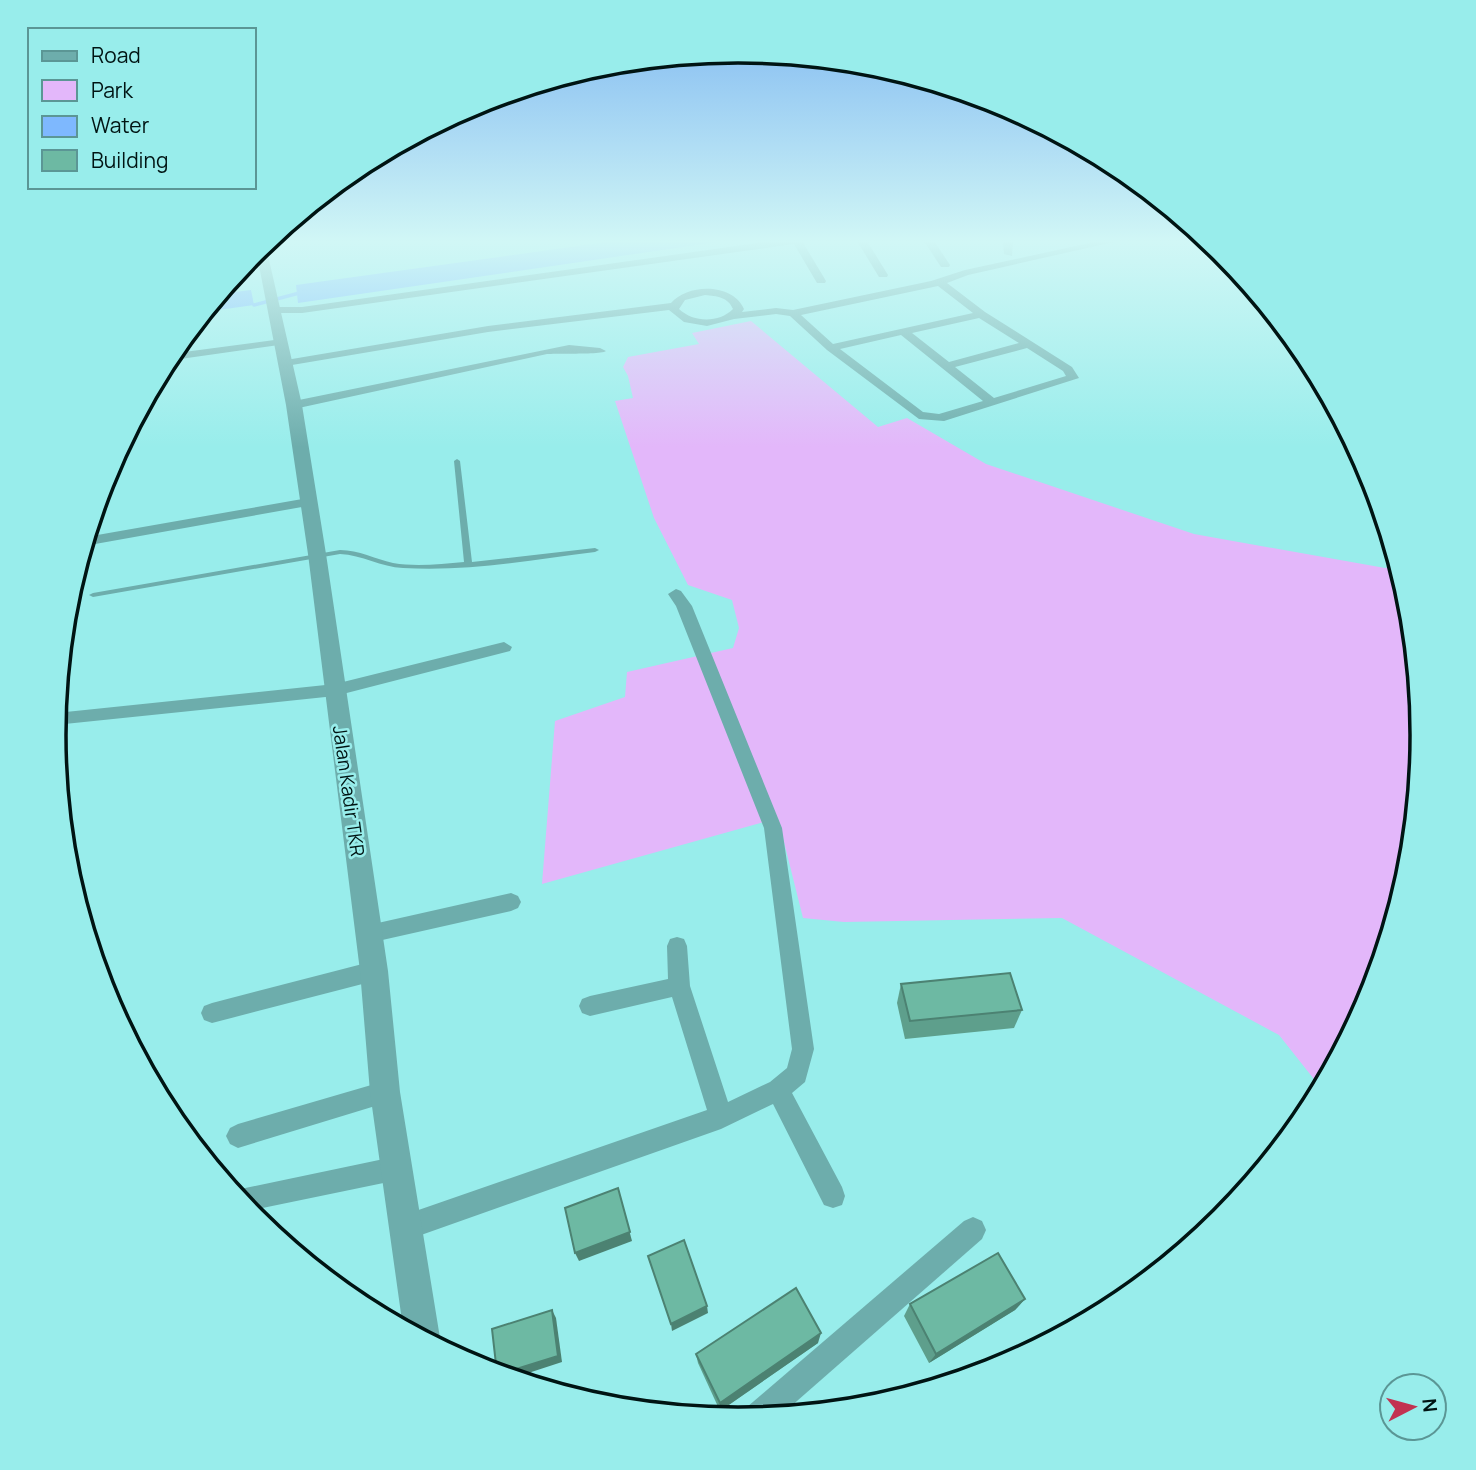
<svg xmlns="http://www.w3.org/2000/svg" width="1476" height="1470" font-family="Manrope,sans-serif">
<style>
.green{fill:#e3b7fa}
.water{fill:#7eb8fe}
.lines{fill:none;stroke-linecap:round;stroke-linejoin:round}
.stream{stroke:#7eb8fe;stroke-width:3.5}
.service{fill:#6dadac;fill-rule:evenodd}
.minor{fill:#6dadac;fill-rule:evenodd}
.tertiary{fill:#6dadac;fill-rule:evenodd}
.wall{fill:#5e9f8c}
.shaded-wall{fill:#4c8272}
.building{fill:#6db9a3;stroke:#4c8272;stroke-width:2}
.labels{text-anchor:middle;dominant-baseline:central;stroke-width:5;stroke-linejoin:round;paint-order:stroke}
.street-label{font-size:19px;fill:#001413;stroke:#98edeb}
.rim{fill:none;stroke:#001413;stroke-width:3.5}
</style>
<rect width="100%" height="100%" fill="#98edeb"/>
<path class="green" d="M751 321 878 427 907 418 986 464 1194 534 1385 568 1398 565 1409 602 1422 735 1409 869 1370 997 1321 1088 1279 1035 1062 918 844 922 803 918 778 818 542 884 555 721 625 697 627 672 733 648 739 628 732 600 688 585 654 518 615 401 633 398 628 376 623 367 628 357 699 344 692 333Z"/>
<g class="water">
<path d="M614 241H724L298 303 296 285Z"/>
<path d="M251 290 254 305 204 312 219 294Z"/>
</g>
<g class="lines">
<path class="stream" d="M254 305 303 292"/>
<path class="service" d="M457 459 460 461 472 562 595 548 599 550 595 552C532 560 467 572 403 568 381 567 362 555 340 554L93 597 89 595 93 593 340 550C359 550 375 559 393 563 416 567 441 564 464 562L454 461Z"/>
<g class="minor">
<path d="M772 241H802L826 281 825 283H817L794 244 302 313H274L269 310 274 307H302Z"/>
<path d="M857 241H867L888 275 887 277H879Z"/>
<path d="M924 241H934L950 265 949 267H941Z"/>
<path d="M1003 241H1013L1012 256 1004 254Z"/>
<path d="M1099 241H1118L968 275 947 283 985 312 1072 367 1079 378 944 421 919 419 827 350 790 316 776 314 734 319 707 326 684 322 669 310 488 332 286 366 280 363 286 360 488 326 671 303C688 283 733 283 744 309L742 312 776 308 793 310 931 281 965 270ZM938 286 973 313 833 344 801 315ZM705 295C717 296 728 297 733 309 719 323 694 323 679 309L685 300ZM979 318 1019 343 949 362 912 333ZM901 335 983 401 939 414 923 412 840 349ZM1027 348 1063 371 1066 376 994 398 955 367Z"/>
<path d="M282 339 286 340V344L166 361 169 354Z"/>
<path d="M569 345 600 348 606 351C600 355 560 353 547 354L294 409 288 405 294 401Z"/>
<path d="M308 498 313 499V505L84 546 86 537Z"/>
<path d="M676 589 681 591 692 606 782 828 814 1049 805 1082 792 1093 842 1187 845 1196 842 1205 833 1208 824 1205 773 1104 721 1129 407 1240 398 1236 394 1227 398 1218 407 1214 707 1110 672 997 590 1016 582 1013 579 1006 582 999 590 996 668 979 667 946 670 939 677 937 684 939 687 946 690 986 728 1102 770 1082 787 1068 792 1049 764 828 676 606 668 594Z"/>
<path d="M504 642 512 647 510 651 335 696 55 725 56 713 335 684Z"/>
<path d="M511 893 518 896 521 902 518 908 511 911 369 943 362 940 359 934 362 928 369 925Z"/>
<path d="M374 961 382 964 385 971 382 978 374 981 212 1023 204 1020 201 1013 204 1006 212 1003Z"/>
<path d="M385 1081 393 1084 397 1092 393 1100 385 1103 238 1148 230 1144 226 1136 230 1128 238 1124Z"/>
<path d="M398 1156 407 1159 410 1168 407 1177 398 1180 248 1211 231 1191Z"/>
<path d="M973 1217 982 1221 986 1230 982 1239 781 1415 743 1419 747 1407 964 1221Z"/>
</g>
<path class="tertiary" d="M265 242 302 405 326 554 388 971 400 1092 440 1338 436 1346 403 1328 370 1092 360 971 308 554 286 405 256 250Z"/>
</g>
<g class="wall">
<path d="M901 984 1022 1010 1014 1028 905 1039 897 1003Z"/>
<path d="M1025 1299 1015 1310 929 1363 904 1316 910 1304Z"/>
<path d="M818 1343 720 1411 698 1363 696 1354Z"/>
</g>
<g class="shaded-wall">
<path d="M618 1188 632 1241 579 1261 575 1253Z"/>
<path d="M1025 1299 1015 1310 929 1363 936 1354Z"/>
<path d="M707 1306 708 1313 672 1331 671 1324Z"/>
<path d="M552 1310 556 1318 562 1362 513 1378 500 1374Z"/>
<path d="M821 1333 818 1343 720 1411V1403Z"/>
</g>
<g class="building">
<path d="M1010 973 1022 1010 910 1021 901 984Z"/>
<path d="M618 1188 630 1232 575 1253 565 1208Z"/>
<path d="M684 1240 707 1306 671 1324 648 1256Z"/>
<path d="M998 1253 1025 1299 936 1354 910 1304Z"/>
<path d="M796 1288 821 1333 720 1403 696 1354Z"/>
<path d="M552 1310 558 1356 500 1374 497 1373 492 1329Z"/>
</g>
<linearGradient id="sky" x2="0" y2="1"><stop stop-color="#7db6f1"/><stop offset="0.54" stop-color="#d1f7f6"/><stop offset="1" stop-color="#d1f7f6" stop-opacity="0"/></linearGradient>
<rect width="1476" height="447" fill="url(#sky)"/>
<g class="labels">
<g class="street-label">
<text transform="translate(349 791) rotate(82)">Jalan Kadir TKR</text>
</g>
</g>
<path d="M0 0H1476V1470H0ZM66 735a672 672 0 1 1 1344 0a672 672 0 1 1-1344 0Z" fill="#98edeb" fill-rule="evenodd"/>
<path class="rim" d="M66 735a672 672 0 1 1 1344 0a672 672 0 1 1-1344 0Z"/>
<rect x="28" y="28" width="228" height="161" fill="#98edeb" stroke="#5b9695" stroke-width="2"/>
<rect x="42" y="51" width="35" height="10" fill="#6dadac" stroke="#5b9695" stroke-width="2"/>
<text x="91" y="63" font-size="21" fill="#001413">Road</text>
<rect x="42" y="80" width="35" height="21" fill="#e3b7fa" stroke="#5b9695" stroke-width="2"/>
<text x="91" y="98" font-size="21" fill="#001413">Park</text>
<rect x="42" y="116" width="35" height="21" fill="#7eb8fe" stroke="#5b9695" stroke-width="2"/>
<text x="91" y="133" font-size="21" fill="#001413">Water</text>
<rect x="42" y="150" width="35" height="21" fill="#6db9a3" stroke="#5b9695" stroke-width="2"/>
<text x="91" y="168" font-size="21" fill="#001413">Building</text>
<g transform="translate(1413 1407) rotate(84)"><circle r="33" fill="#98edeb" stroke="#5b9695" stroke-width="2"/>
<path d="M0-5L12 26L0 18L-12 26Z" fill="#c23251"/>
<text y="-10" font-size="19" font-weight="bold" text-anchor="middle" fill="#001413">N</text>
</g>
</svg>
